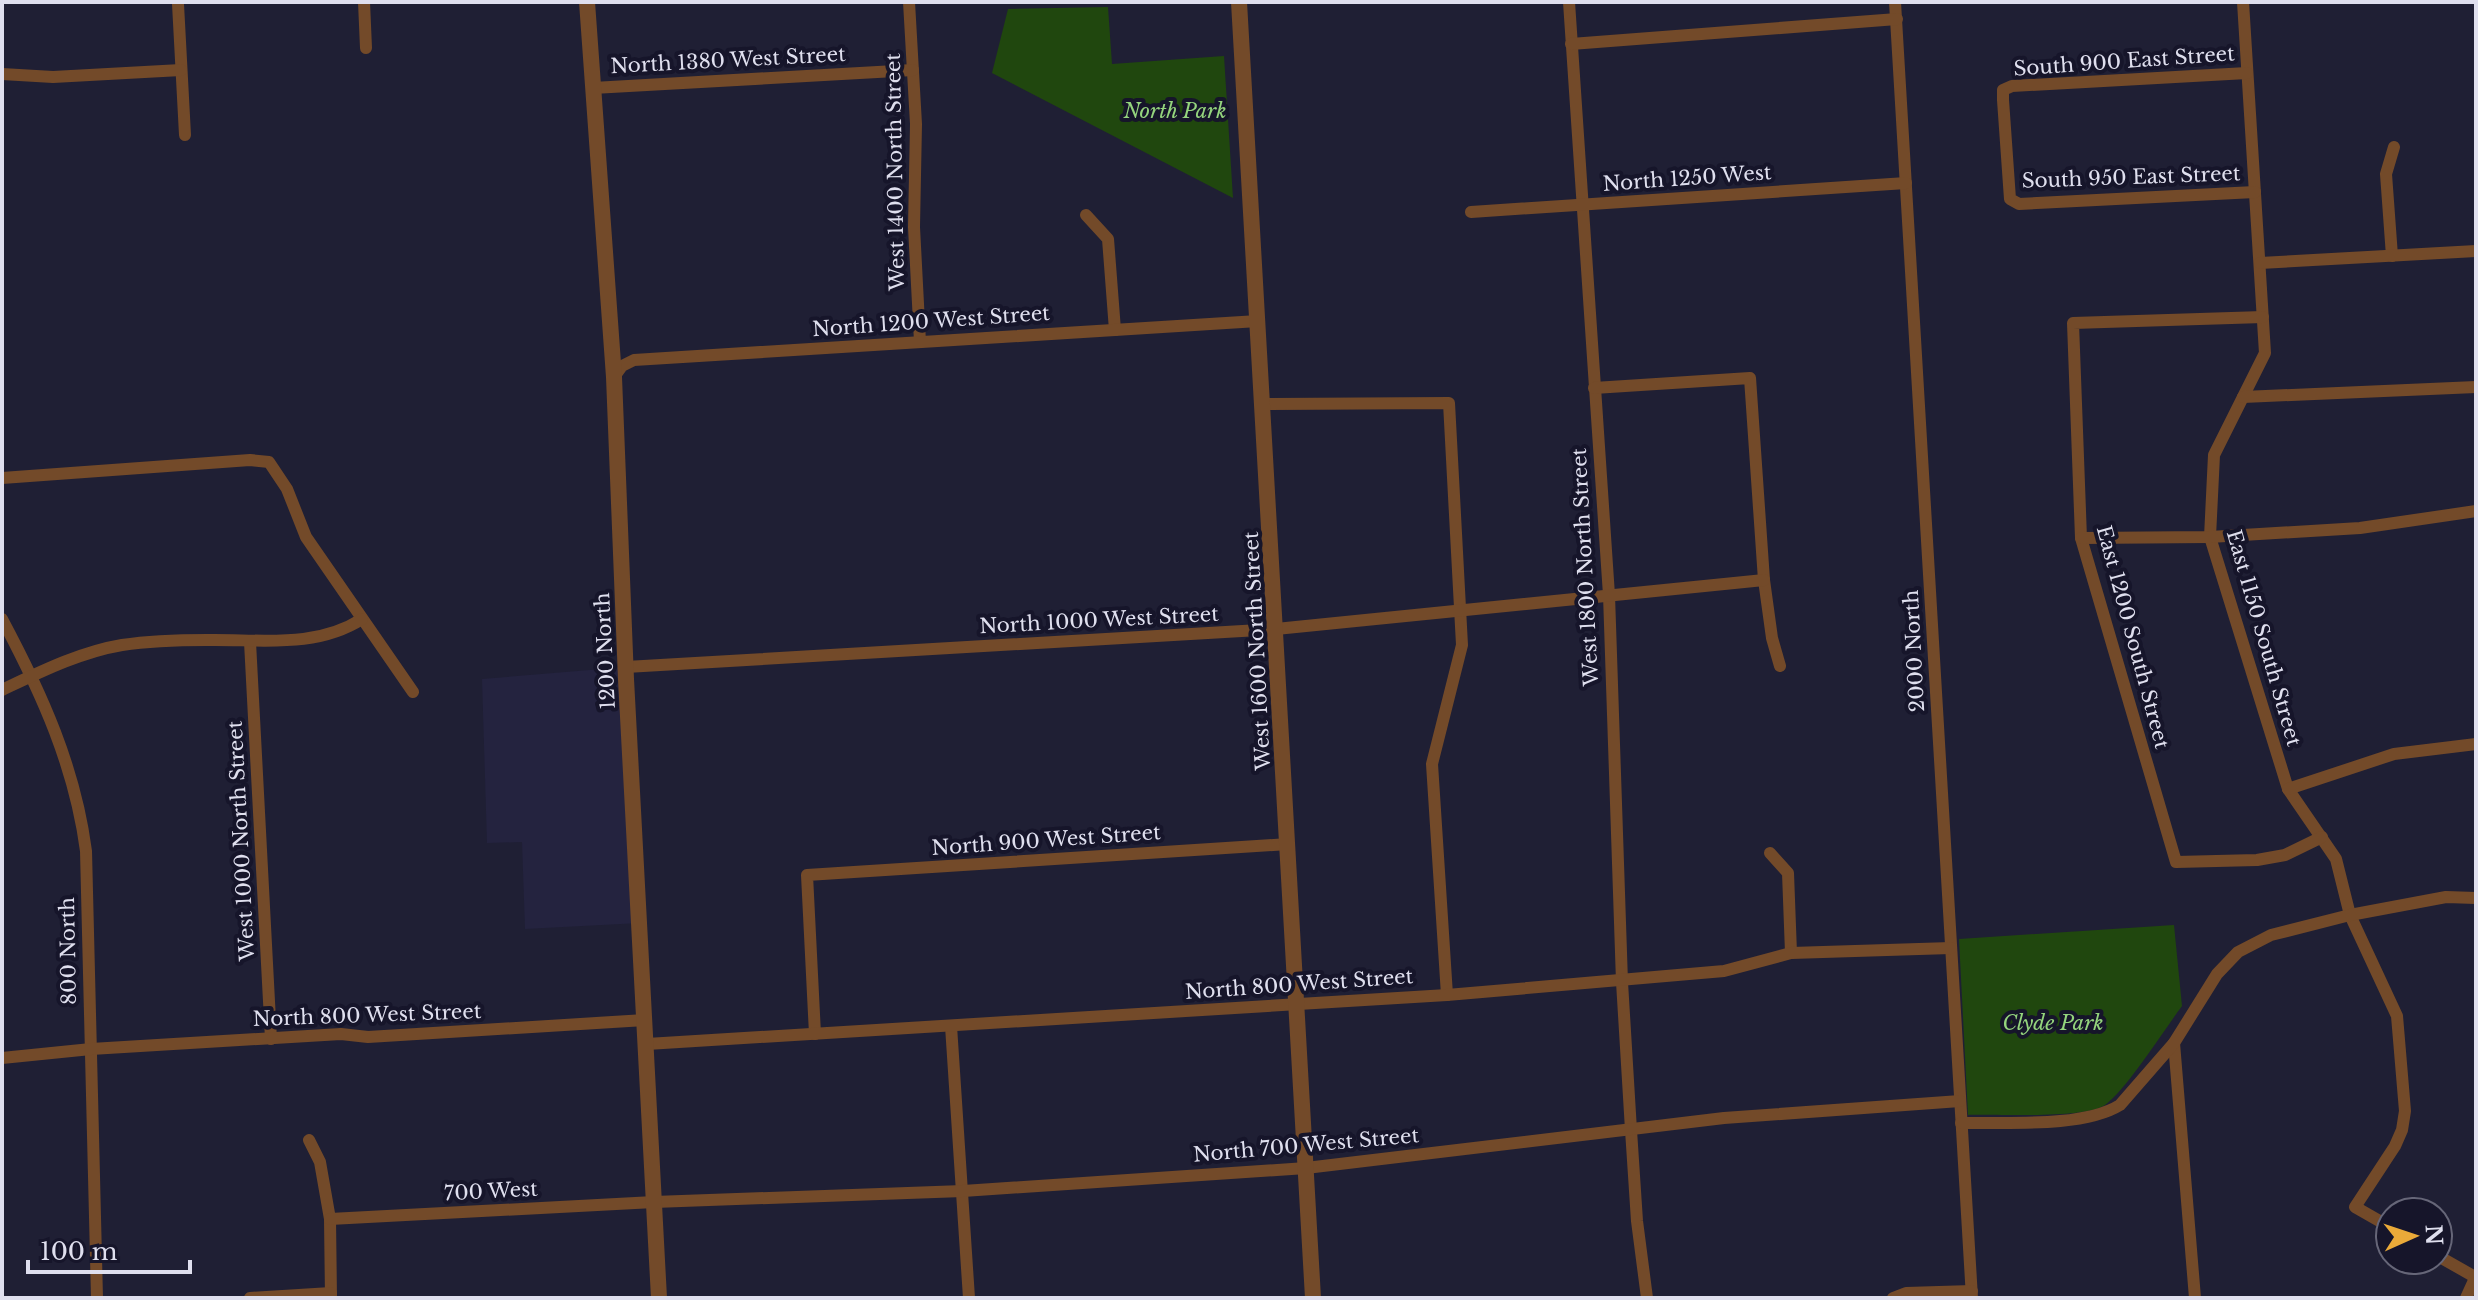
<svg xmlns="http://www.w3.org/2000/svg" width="2478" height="1300" font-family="'Libre Baskerville',serif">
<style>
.built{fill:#24233f}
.green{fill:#20470e}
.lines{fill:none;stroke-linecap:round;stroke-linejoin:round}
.minor{stroke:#734a29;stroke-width:12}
.tertiary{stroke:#734a29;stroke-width:16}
.labels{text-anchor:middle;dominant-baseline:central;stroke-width:8;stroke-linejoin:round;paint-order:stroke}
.street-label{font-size:20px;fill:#dfdfee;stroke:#16152a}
.park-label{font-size:20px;font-style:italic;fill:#94d47d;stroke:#16152a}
</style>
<rect width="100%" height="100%" fill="#1f1f34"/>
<path class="built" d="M626 667 640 923 525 929 522 842 487 843 482 679Z"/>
<g class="green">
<path d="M1108 7 1112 64 1224 56 1233 198 992 73 1008 9Z"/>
<path d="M2174 925 2182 1006C2164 1030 2127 1089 2105 1105 2085 1119 1996 1114 1968 1115L1959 939Z"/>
</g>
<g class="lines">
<g class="minor">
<path d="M364 2 366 48"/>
<path d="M909 2 916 124 914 227 920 342"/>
<path d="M1569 2 1609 595 1622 982 1631 1130 1637 1221 1647 1298"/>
<path d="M1895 2 1972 1298"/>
<path d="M2243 2 2265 353 2214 455 2210 537 2288 789 2336 859 2350 915 2397 1016 2405 1111 2402 1130 2395 1146 2355 1207 2390 1227"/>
<path d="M178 4 185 135"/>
<path d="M1571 44 1897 19"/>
<path d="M2247 73 2012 86 2003 90V100L2010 199 2019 204 2255 192"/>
<path d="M2 74 53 77 181 70"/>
<path d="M593 88 913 70"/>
<path d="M1471 212 1906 183"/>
<path d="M1086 215 1108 239 1115 330"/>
<path d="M2392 256 2386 174 2394 147"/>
<path d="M2260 263 2476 251"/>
<path d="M2263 317 2073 323 2081 538 2176 862 2257 860 2285 855 2322 837"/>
<path d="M614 377 622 366 634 360 1258 321"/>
<path d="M1594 388 1750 378 1764 580 1772 638 1780 666"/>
<path d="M2243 397 2476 387"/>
<path d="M1263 404 1449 403 1462 645 1432 764 1447 995"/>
<path d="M2 478 250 460 269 462 287 489 306 537 413 692"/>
<path d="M2081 538 2210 537 2360 528 2476 511"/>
<path d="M2 619C42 694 75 767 86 851L97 1298"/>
<path d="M250 642 271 1039"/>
<path d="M626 667 1276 629 1764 580"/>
<path d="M2 690C40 672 80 652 122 645 149 641 179 640 207 640 260 639 315 649 362 619"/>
<path d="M2288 789 2394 754 2476 744"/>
<path d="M1770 853 1788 873 1791 953"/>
<path d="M951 1026 969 1298"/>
<path d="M815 1034 807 875 1288 844"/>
<path d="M2174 1043 2195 1298"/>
<path d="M647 1044 1447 995 1724 971 1791 953 1951 948"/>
<path d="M2 1058 91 1049 341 1034 368 1037 645 1020"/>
<path d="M1961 1123C2006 1122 2083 1128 2120 1105L2174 1043 2217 974 2238 952 2271 935 2350 915 2446 897 2476 898"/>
<path d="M309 1140 320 1162 330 1219 331 1298"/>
<path d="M330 1219 654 1202 963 1191 1306 1168 1724 1118 1960 1101"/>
<path d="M2438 1256 2475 1277"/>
<path d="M250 1298 331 1293"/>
<path d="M1893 1298 1906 1293 1972 1291"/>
<path d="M2466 1298 2476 1276"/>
</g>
<g class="tertiary">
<path d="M587 2 614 377 626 679 659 1298"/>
<path d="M1239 2 1313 1298"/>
</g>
</g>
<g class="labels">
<g class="street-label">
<text transform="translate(728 60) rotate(-3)">North 1380 West Street</text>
<text transform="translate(2124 61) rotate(-4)">South 900 East Street</text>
<text transform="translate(895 172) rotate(-91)">West 1400 North Street</text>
<text transform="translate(2131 177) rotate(-2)">South 950 East Street</text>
<text transform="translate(1687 178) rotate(-4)">North 1250 West</text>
<text transform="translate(931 321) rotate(-4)">North 1200 West Street</text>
<text transform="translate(1585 567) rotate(-93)">West 1800 North Street</text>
<text transform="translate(1099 620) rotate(-3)">North 1000 West Street</text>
<text transform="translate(2133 637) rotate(75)">East 1200 South Street</text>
<text transform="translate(2264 638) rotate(74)">East 1150 South Street</text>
<text transform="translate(605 651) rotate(-93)">1200 North</text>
<text transform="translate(1257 651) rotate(-93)">West 1600 North Street</text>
<text transform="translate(1914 651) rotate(-93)">2000 North</text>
<text transform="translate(1046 840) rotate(-4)">North 900 West Street</text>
<text transform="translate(241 841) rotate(-93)">West 1000 North Street</text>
<text transform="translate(68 951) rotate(-91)">800 North</text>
<text transform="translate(1299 984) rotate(-4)">North 800 West Street</text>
<text transform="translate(367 1015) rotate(-2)">North 800 West Street</text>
<text transform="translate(1306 1145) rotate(-5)">North 700 West Street</text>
<text transform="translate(491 1191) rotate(-3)">700 West</text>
</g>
<g class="park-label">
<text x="1175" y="111">North Park</text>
<text x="2053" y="1023">Clyde Park</text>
</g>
</g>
<rect width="2478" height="1300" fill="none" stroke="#dfdfee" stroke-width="8"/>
<g transform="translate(2414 1236) rotate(87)"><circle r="38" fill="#16152a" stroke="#666678" stroke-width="2"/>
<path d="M0-6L14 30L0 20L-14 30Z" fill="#eaaa39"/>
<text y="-12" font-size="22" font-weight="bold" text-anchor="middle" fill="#dfdfee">N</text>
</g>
<path d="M28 1260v12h162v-12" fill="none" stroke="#dfdfee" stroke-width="4"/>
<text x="40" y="1260" font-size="24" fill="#dfdfee" stroke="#16152a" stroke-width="6" paint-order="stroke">100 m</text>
</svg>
